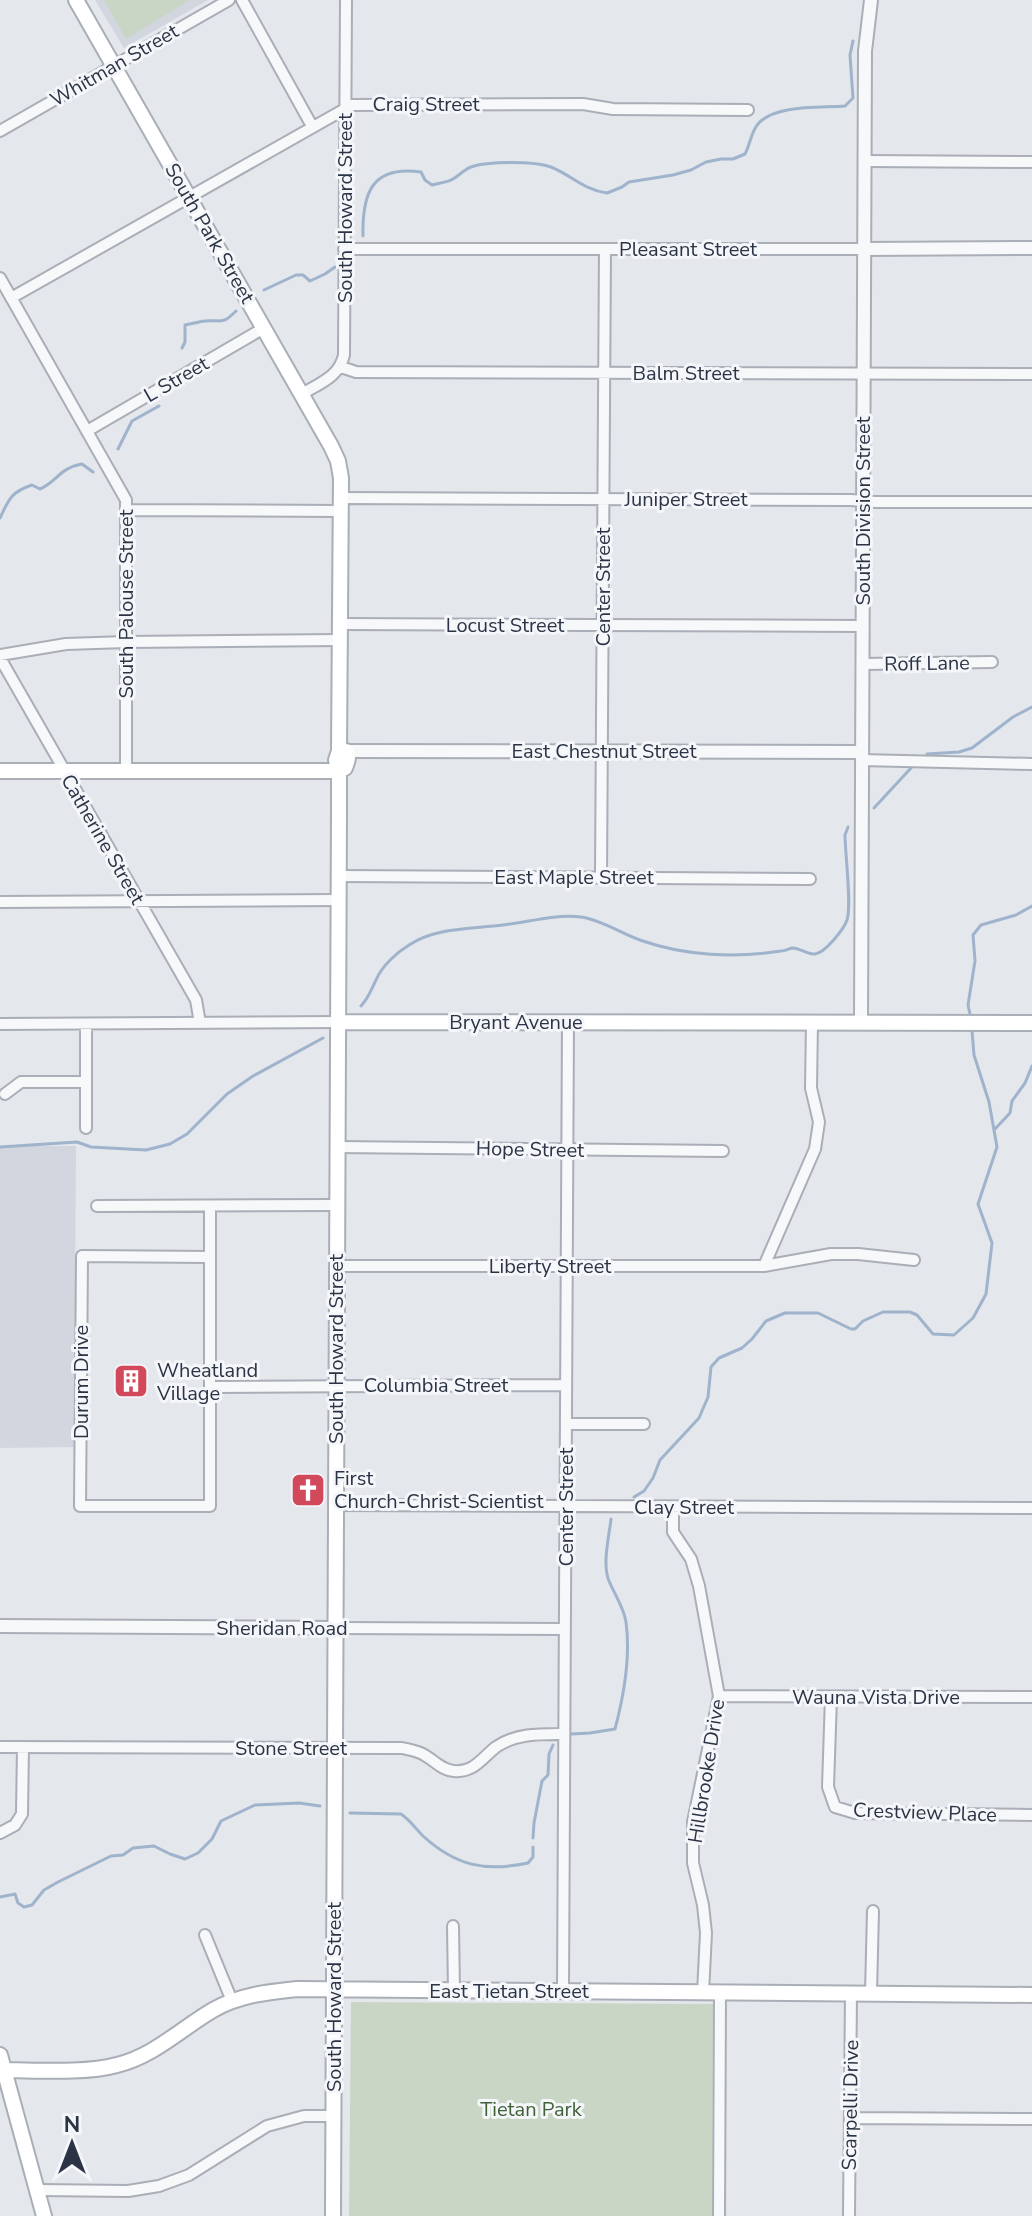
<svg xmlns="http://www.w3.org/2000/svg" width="1032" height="2216" viewBox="0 0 1032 2216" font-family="'Nunito Sans',sans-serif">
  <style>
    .built { fill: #d2d6de }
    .green { fill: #c9d6c5 }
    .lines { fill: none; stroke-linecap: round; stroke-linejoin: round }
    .stream { stroke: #9fb4cc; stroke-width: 3 }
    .minor-casing { stroke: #a9aeb7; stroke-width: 14 }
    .tertiary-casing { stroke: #a9aeb7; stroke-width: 16 }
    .secondary-casing { stroke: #a9aeb7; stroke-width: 18 }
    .minor { stroke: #f7f8fa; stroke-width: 10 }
    .tertiary { stroke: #f7f8fa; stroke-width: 12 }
    .secondary { stroke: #fff; stroke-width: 14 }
    .labels { text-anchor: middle; stroke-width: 6; stroke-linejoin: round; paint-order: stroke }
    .street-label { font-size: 20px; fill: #2b3445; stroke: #f4f6f9 }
    .poi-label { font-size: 20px; fill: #2b3445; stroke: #f4f6f9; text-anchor: start }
    .park-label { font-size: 20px; fill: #3f6138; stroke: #f4f6f9 }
  </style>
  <rect width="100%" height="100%" fill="#e4e7ec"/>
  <!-- built -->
  <path class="built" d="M95 0H208L124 48Z
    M0 1146H76L74 1447 0 1448Z"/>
  <!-- green -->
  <path class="green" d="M104 0H190L126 39Z
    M351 2002 713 2004 712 2216H349Z"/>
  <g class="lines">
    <!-- stream -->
    <path class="stream" d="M363 236C362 193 372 165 421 172L425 180 432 185C438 183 445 183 451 180 458 177 463 170 471 167 488 161 534 161 551 167 571 175 584 190 607 193L622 187 629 182 673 175 691 170 706 162 721 159H733L745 154C750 145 751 132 758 124 775 104 821 108 845 106L853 98 850 55 853 41
      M264 290 296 275H303L310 281 325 274 335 267
      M182 348 185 342V325C191 324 198 322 205 321 223 319 221 326 236 311
      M118 449 132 421 159 406
      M0 518C9 499 11 492 32 485L40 489C57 482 59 468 82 464L93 472
      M927 754 959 752 972 748 1013 717 1032 707
      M874 808 911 768
      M361 1006C369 997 371 990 376 980 382 966 396 953 409 945 436 927 472 929 503 925 529 922 554 914 581 917 602 920 622 934 643 941 685 956 736 958 781 951 785 951 788 949 792 948 801 948 807 955 815 954 825 953 844 929 847 920 852 905 845 854 845 835L848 827
      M970 1014 968 1005 975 961 973 935 981 925 1016 915 1032 906
      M994 1130 1010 1113 1012 1101 1025 1083 1032 1066
      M0 1147 77 1142 91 1147 146 1150 170 1144 187 1134 227 1094 253 1076 323 1038
      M634 1497 644 1491 653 1478 660 1460 699 1418 708 1397 711 1367 719 1358 742 1348 752 1339 766 1321 785 1313H818L851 1329H855L863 1321 883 1312H910L917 1315 933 1334 954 1335 973 1318 986 1294 992 1243 978 1204 997 1147 989 1102 974 1055 972 1031
      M571 1734 590 1733 615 1729C624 1695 631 1658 626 1622 624 1608 615 1595 609 1581 602 1564 609 1537 611 1519
      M350 1813 401 1814C410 1820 416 1829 423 1836 456 1866 485 1872 528 1863L533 1857V1847
      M533 1838 534 1823 542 1781 548 1775 549 1754 553 1745
      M0 1897 15 1894 18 1903 24 1907 32 1905 44 1890 58 1882 111 1856 123 1855 133 1848 154 1846 170 1854 185 1859 198 1853 212 1839 221 1821 255 1805 299 1803 320 1806"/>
    <!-- minor casing -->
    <g class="minor-casing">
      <path id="minor" d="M242 0 312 126
        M0 131 229 0
        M865 161 1032 162
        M344 249H864
        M0 278 126 500V771
        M11 298 352 105 583 104 613 109 748 110
        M341 367 356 372 1032 374
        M302 394C320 383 339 377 344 355L346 0
        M87 431 264 328
        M341 498 851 500 875 502H1032
        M127 510 341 511
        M340 624 862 626
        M0 655 66 644 126 642 340 640
        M0 658 196 1000 200 1023
        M863 664 992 662
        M861 760 1032 764
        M339 876 810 879
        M601 877 605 249
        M0 902 339 900
        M0 1024 338 1022
        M86 1024V1128
        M5 1094 21 1082H86
        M337 1147 723 1151
        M97 1206 337 1205
        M210 1206V1506H80L82 1256 210 1257
        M337 1266H764L831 1254H858L914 1260
        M764 1266 815 1149 819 1122 811 1088 812 1023
        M210 1387 566 1385
        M566 1424H644
        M336 1505 1032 1508
        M673 1507V1532L691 1559 699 1586 719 1696 693 1822V1863L703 1905 706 1933 703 1993
        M335 1628 565 1629
        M719 1696 1032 1697
        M831 1697 828 1787 835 1807 855 1813 1032 1815
        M0 1747 402 1748C410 1750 419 1751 426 1756 436 1762 442 1770 454 1771 474 1773 483 1757 496 1747 516 1733 542 1734 564 1734
        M0 1833 15 1825 22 1814 23 1747
        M453 1926 454 1991
        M205 1935 232 2001
        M563 1991 568 1022
        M871 1993 873 1911
        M850 2118 1032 2119
        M37 2190 128 2191 159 2186 189 2175 267 2126 304 2116H333
        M719 2216 720 1993
        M849 2216 851 1993"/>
    </g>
    <!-- tertiary casing -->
    <g class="tertiary-casing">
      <path id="tertiary" d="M864 249 1032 248
        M346 751 861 752
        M861 1023 865 51 871 0
        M0 1626 335 1628"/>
    </g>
    <!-- secondary casing -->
    <g class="secondary-casing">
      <path id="secondary" d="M76 0 331 446 338 461 341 478 339 751
        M0 771H339
        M338 1022 1032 1023
        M0 2055 44 2216
        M0 2070C35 2070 84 2074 117 2065 154 2056 182 2028 213 2010 239 1995 268 1992 297 1989L1032 1995
        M333 2216 339 813V771L336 760 339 751H346C350 757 347 762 345 768L339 771"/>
    </g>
    <!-- minor -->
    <use href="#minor" class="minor"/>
    <!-- tertiary -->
    <use href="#tertiary" class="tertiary"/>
    <!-- secondary -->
    <use href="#secondary" class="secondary"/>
  </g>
  <!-- icons -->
  <defs>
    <g id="building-square" transform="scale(1.8)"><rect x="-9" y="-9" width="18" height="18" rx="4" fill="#d1495b" stroke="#f4f6f9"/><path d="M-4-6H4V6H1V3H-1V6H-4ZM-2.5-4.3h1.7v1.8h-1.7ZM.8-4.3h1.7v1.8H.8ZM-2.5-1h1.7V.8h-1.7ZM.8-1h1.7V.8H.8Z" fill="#fff"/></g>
    <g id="church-square" transform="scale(1.8)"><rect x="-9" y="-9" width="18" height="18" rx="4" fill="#d1495b" stroke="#f4f6f9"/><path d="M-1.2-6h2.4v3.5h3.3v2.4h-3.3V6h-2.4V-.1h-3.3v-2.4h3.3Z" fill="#fff"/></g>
  </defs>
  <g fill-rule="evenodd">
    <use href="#building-square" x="131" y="1381"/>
    <use href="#church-square" x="308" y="1490"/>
  </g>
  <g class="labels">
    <!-- street labels -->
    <g class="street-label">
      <text transform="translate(114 65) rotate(-30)" y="7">Whitman Street</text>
      <text x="426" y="111">Craig Street</text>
      <text transform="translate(345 208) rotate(-90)" y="7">South Howard Street</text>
      <text transform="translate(210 233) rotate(60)" y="7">South Park Street</text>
      <text x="688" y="256">Pleasant Street</text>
      <text x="686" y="380">Balm Street</text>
      <text transform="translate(176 379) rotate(-30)" y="7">L Street</text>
      <text x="686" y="506">Juniper Street</text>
      <text transform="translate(863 511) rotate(-90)" y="7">South Division Street</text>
      <text transform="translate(603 587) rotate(-90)" y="7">Center Street</text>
      <text transform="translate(126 604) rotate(-90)" y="7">South Palouse Street</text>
      <text x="505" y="632">Locust Street</text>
      <text transform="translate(927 663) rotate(-1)" y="7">Roff Lane</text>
      <text x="604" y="758">East Chestnut Street</text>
      <text transform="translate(103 839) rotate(60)" y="7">Catherine Street</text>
      <text x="574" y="884">East Maple Street</text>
      <text x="516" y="1029">Bryant Avenue</text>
      <text transform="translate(530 1149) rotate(1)" y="7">Hope Street</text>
      <text x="550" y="1273">Liberty Street</text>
      <text transform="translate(336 1349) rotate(-90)" y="7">South Howard Street</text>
      <text transform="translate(81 1382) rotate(-90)" y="7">Durum Drive</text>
      <text x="436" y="1392">Columbia Street</text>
      <text transform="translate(566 1507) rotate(-90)" y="7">Center Street</text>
      <text x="684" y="1514">Clay Street</text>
      <text x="282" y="1635">Sheridan Road</text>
      <text x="876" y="1704">Wauna Vista Drive</text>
      <text x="291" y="1755">Stone Street</text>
      <text transform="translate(706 1771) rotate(-81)" y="7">Hillbrooke Drive</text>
      <text transform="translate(925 1812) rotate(2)" y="7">Crestview Place</text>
      <text x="509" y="1998">East Tietan Street</text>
      <text transform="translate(334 1997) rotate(-90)" y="7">South Howard Street</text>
      <text transform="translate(850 2105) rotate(-89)" y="7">Scarpelli Drive</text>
    </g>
    <!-- poi labels -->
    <g class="poi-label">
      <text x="157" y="1377">Wheatland<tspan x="157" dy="23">Village</tspan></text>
      <text x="334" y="1485">First<tspan x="334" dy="23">Church-Christ-Scientist</tspan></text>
    </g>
    <!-- park labels -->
    <g class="park-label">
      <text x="531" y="2116">Tietan Park</text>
    </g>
  </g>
  <!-- north arrow -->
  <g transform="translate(72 2144)" stroke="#f4f6f9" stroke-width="6" paint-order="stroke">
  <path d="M0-6L14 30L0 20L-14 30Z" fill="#2b3445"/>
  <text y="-12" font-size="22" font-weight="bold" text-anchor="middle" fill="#2b3445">N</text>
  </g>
</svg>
